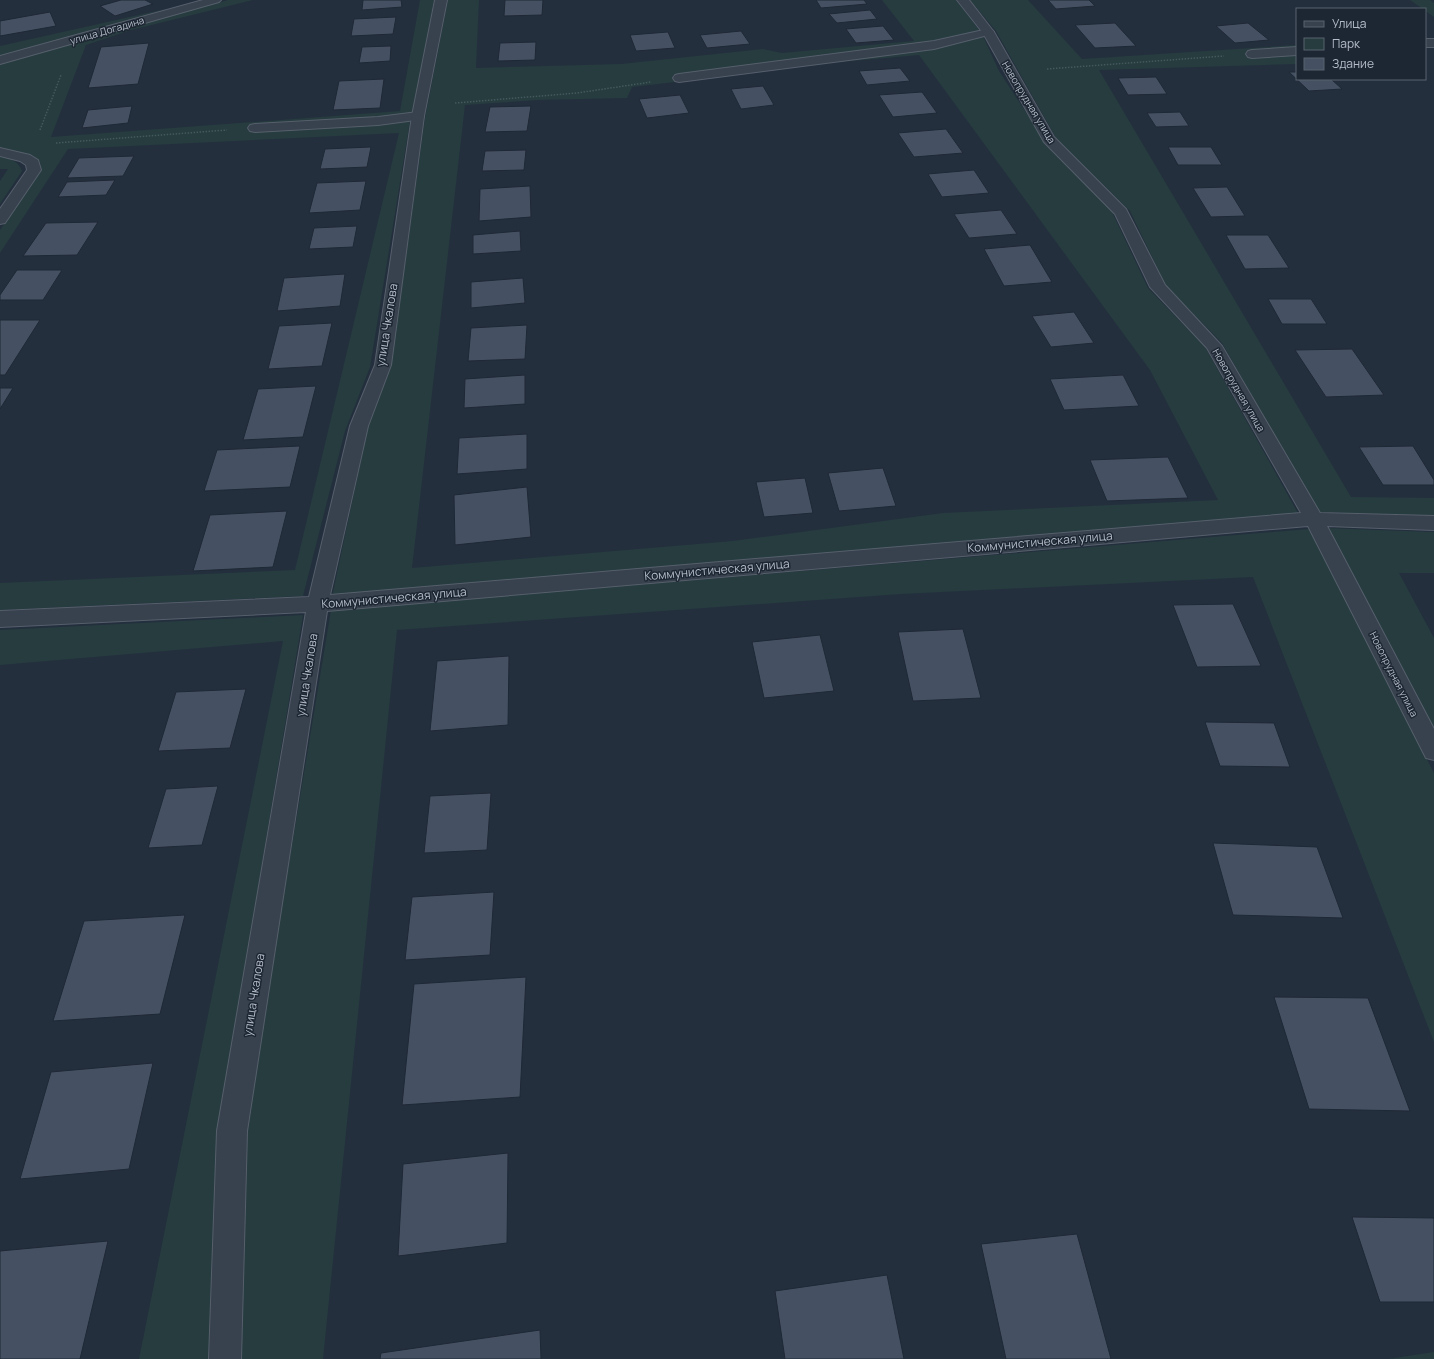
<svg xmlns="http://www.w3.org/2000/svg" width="1434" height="1359" viewBox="0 0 1434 1359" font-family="Manrope,sans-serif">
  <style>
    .green { fill: #263c3f }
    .building { fill: #455162; stroke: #1f2835 }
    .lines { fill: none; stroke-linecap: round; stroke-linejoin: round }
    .lane-casing { stroke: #565f6c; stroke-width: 2 }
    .street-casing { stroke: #565f6c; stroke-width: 2 }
    .path { stroke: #44595c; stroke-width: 1.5; stroke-dasharray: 1.5 1.5; stroke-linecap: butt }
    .lane { fill: #38414e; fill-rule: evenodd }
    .street { fill: #38414e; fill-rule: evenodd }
    .labels { text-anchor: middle; stroke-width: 3; stroke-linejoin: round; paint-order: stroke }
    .far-street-label { font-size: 10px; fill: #b4bcc9; stroke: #1d2633 }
    .street-label { font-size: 12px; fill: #b4bcc9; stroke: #1d2633 }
  </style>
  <rect width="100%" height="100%" fill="#242f3e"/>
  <!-- green -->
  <path class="green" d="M228 0H253L131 30 86 45 51 137 400 111 420 0H434L412 115 377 119 255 126 252 131 379 125 410 121 370 367 345 431 303 596 0 610V583L295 570 399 133 68 149 0 253V230L41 169 40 162 33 156 0 147V63Z
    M448 0H479L476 68 621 64 763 49 782 53 914 41 882 0H956L980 31 930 44 673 75 675 82 632 87 627 98 538 100 465 105 412 568 733 541 943 513 1218 500 1150 370 919 55 806 65 983 36 999 71 1044 140 1112 212 1148 288 1205 347 1298 513 332 597 368 427 391 365 425 118Z
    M970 0H1028L1082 59 1297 45V64L1099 70 1351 497 1434 498V516L1318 512 1222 343 1166 286 1130 211 1056 138 996 31Z
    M1410 0H1430L1434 3V17Z
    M170 8 0 56V46Z
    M0 156C10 159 18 160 22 171L0 204V181L8 169H0Z
    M1326 528 1434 532V573H1399L1434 638V733Z
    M1309 529 1434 773V1042L1253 577 901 594 397 630 323 1359H241L245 1129 331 610Z
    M303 615 218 1131 211 1359H139L283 641 0 665V630Z
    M1434 1352V1359H1388Z"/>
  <!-- building -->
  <path class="building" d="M121 0H145L153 4 115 16 100 6Z
    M363 0H401L402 7 362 10Z
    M505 0H543L542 15 504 16Z
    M816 0H864L867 4 821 8Z
    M1048 0H1089L1095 6 1056 9Z
    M870 10 877 19 837 23 829 14Z
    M50 12 56 26 0 36V21Z
    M396 17 393 34 351 36 354 19Z
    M1115 23 1136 46 1095 48 1075 25Z
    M1248 23 1269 40 1235 43 1216 26Z
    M883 26 894 40 856 43 846 29Z
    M741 31 750 44 707 48 700 35Z
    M668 32 675 48 636 51 630 35Z
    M536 42 535 60 498 61 500 43Z
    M149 43 138 84 88 88 101 47Z
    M391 46 390 61 359 63 362 47Z
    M900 68 910 81 867 85 859 71Z
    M1289 72H1297V79H1331L1342 89 1309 91Z
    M1156 77 1167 94 1128 95 1118 78Z
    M384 79 380 108 333 110 339 81Z
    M763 86 774 105 741 109 731 89Z
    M922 92 937 113 893 117 879 95Z
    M680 95 689 113 647 118 639 99Z
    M132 106 128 123 82 128 88 110Z
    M531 106 527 131 485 132 490 107Z
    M1180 112 1189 126 1156 127 1147 113Z
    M946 129 963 153 914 157 898 133Z
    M371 147 367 167 320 169 325 149Z
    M1168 147H1211L1222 165H1178Z
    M526 150 524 170 482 171 485 151Z
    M134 156 123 176 67 178 79 158Z
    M974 170 989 193 942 197 928 174Z
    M115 180 106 195 58 197 67 182Z
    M366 181 360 210 309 213 317 183Z
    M530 186 531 217 479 221 480 189Z
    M1227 187 1245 216 1211 217 1193 188Z
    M1001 210 1017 234 969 238 954 214Z
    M98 222 77 255 23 256 46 223Z
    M357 226 353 247 309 249 314 228Z
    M520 231 521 251 473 254V235Z
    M1226 235H1268L1289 268 1245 269Z
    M1030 245 1052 282 1004 286 984 249Z
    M17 270H62L43 300H0V295Z
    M345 274 340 306 277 311 284 278Z
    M523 278 525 303 471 308V282Z
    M1268 299H1311L1327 324H1282Z
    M1074 312 1094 343 1051 347 1032 316Z
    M0 320H40L5 375H0Z
    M332 323 322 366 268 369 279 326Z
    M527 325 525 359 468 361 471 328Z
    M1352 349 1384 395 1326 397 1295 350Z
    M525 375V404L464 408 465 379Z
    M1123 375 1139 406 1064 410 1050 379Z
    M316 386 303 437 243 440 258 389Z
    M0 388H13L0 409Z
    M527 434V469L457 474 459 438Z
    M300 446 290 487 204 491 217 450Z
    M1413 446 1434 480V485H1383L1359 447Z
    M1168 457 1188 498 1107 501 1090 460Z
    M883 468 896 506 839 511 828 473Z
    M805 478 813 513 764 517 756 482Z
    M527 487 531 537 455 545 454 495Z
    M287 511 273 567 193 571 210 515Z
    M1233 604 1261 666 1197 667 1173 605Z
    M963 629 981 698 913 701 898 632Z
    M820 635 834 691 764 698 752 642Z
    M509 656 508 725 430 731 437 661Z
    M246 689 230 748 158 751 176 692Z
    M1205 722 1274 723 1290 767 1220 766Z
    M218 786 202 845 148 848 166 789Z
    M491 793 487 850 424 853 430 796Z
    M1213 843 1317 847 1343 918 1233 915Z
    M494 892 490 955 405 960 412 897Z
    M185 915 160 1014 53 1021 84 921Z
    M526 977 520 1097 402 1105 414 984Z
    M1274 997 1368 998 1410 1111 1309 1109Z
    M153 1063 129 1169 20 1179 51 1072Z
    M508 1153 507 1243 398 1256 403 1164Z
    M1352 1217 1434 1218V1302H1380Z
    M1077 1234 1111 1359H1006L981 1244Z
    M108 1241 80 1359H0V1251Z
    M887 1275 904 1359H785L775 1291Z
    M540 1330 541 1359H380L381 1353Z"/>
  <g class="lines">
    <!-- lane casing -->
    <g class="lane-casing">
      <path id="lane" d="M988 29 992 30 994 32 992 34 934 49 679 82 675 81 673 78 675 75 679 74 934 41Z
        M1425 39H1434V47H1425Z
        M1297 47V55L1252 58 1248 57 1246 54 1248 51 1252 50Z
        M418 112 423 113 424 116 423 119 378 125 255 132 250 131 248 128 250 125 255 124 378 117Z"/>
    </g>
    <!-- street casing -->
    <g class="street-casing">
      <path id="street" d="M203 0H221L219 2 0 64V56Z
        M435 0H447L424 116 391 365 368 426 330 595 1301 513 1207 348 1150 287 1115 214 1044 142 983 33 957 0H969L994 32 1054 137 1126 209 1165 285 1222 346 1320 513 1434 516V530L1327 526 1434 729V760L1426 758 1308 526 327 611 247 1131 241 1359H209L217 1131 306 612 0 627V611L309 597 350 426 375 365 412 116Z
        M0 148 30 155 38 160 41 170 5 223 0 224V209L27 170 26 165 20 161 0 156Z"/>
    </g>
    <!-- path -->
    <path class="path" d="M1047 69 1224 56
      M455 103 577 93 651 82
      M40 130 61 75
      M56 143 227 130"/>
    <!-- lane -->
    <use href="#lane" class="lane"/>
    <!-- street -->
    <use href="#street" class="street"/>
  </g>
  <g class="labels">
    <!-- far-street labels -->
    <g class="far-street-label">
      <text transform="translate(107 30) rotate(-16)" y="4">улица Догадина</text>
      <text transform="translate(1029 102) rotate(59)" y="4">Новопрудная улица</text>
      <text transform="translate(1239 390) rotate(60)" y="4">Новопрудная улица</text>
      <text transform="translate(1394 674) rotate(63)" y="4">Новопрудная улица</text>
    </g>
    <!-- street labels -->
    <g class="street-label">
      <text transform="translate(387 325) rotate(-81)" y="4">улица Чкалова</text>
      <text transform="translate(1040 542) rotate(-5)" y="4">Коммунистическая улица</text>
      <text transform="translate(717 570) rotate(-5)" y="4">Коммунистическая улица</text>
      <text transform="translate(394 598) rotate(-5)" y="4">Коммунистическая улица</text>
      <text transform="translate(307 675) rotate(-81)" y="4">улица Чкалова</text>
      <text transform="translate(254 995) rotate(-81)" y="4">улица Чкалова</text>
    </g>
  </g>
  <!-- legend -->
  <rect x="1296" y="8" width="130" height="72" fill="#1d2633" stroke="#59626f"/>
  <rect x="1304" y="21" width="20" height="6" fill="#38414e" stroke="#59626f"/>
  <text x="1332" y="28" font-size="12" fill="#b4bcc9">Улица</text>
  <rect x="1304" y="38" width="20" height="12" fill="#263c3f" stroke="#59626f"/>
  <text x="1332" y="48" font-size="12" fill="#b4bcc9">Парк</text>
  <rect x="1304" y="58" width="20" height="12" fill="#455162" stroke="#59626f"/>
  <text x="1332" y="68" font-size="12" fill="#b4bcc9">Здание</text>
</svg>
